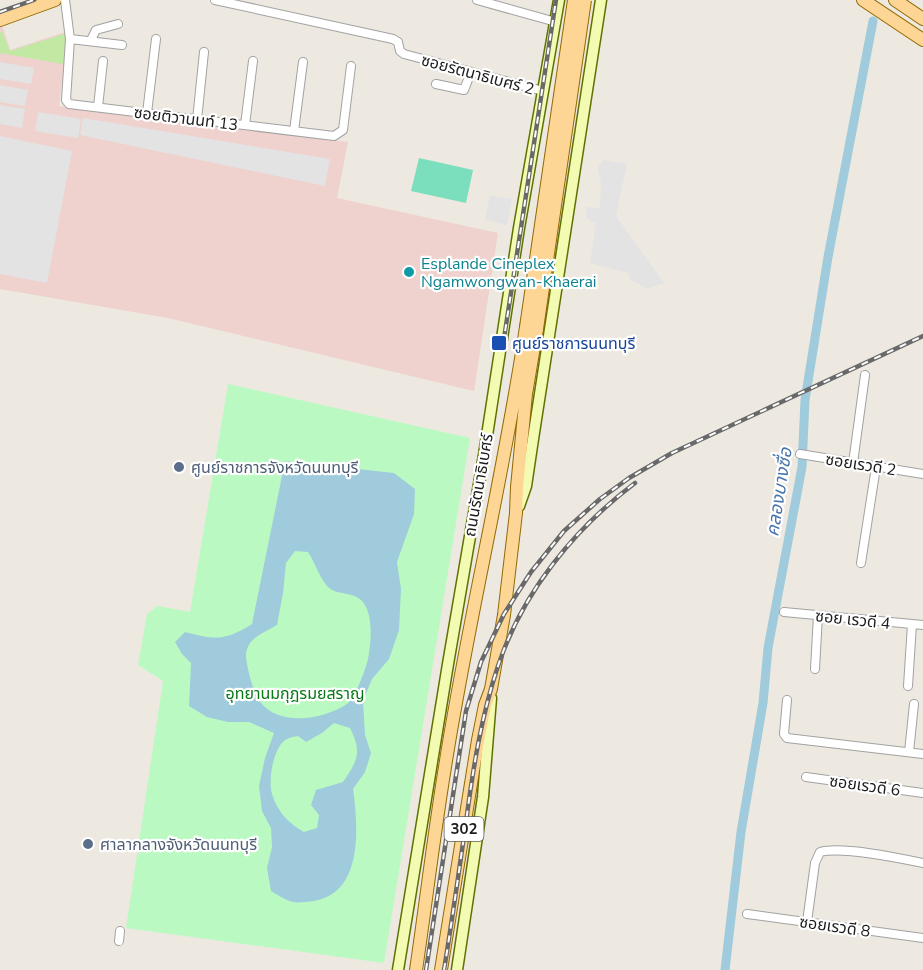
<svg xmlns="http://www.w3.org/2000/svg" width="923" height="970" viewBox="0 0 923 970" font-family="'Nunito Sans','Noto Sans Thai',sans-serif">
  <style>
    .commercial { fill: #efd1ce }
    .grass { fill: #c2e9a4 }
    .park { fill: #bafac2 }
    .pitch { fill: #7bdebd }
    .parking { fill: #e3e3e3 }
    .water { fill: #9fcbdc; fill-rule: evenodd }
    .lines { fill: none; stroke-linecap: round; stroke-linejoin: round }
    .canal { stroke: #9fcbdc; stroke-width: 9 }
    .minor-casing { stroke: #a2a2a2; stroke-width: 10 }
    .secondary-casing { stroke: #607103; stroke-width: 13 }
    .primary-casing { stroke: #926900; stroke-width: 14 }
    .minor { stroke: #fff; stroke-width: 8 }
    .secondary { stroke: #f3fab1; stroke-width: 10 }
    .primary { stroke: #fdd595; stroke-width: 12 }
    .rail-casing { stroke: #696969; stroke-width: 4.5 }
    .rail { stroke: #fff; stroke-width: 2; stroke-dasharray: 7; stroke-linecap: butt }
    .primary-bridge-casing { stroke: #926900; stroke-width: 14; stroke-linecap: butt }
    .primary-bridge { stroke: #fdd595; stroke-width: 12 }
    .culture-dot { fill: #0f9aa8; stroke: #fff; stroke-width: 2 }
    .transit-dot { fill: #1a4fb4; stroke: #fff; stroke-width: 2 }
    .service-dot { fill: #5c6f8a; stroke: #fff; stroke-width: 2 }
    .labels { text-anchor: middle; stroke-width: 4.5; stroke-linejoin: round; paint-order: stroke }
    .shield { fill: #fff; stroke: #5f5f5f; stroke-width: 1.5 }
    .shield-label { font-size: 15px; font-weight: bold; fill: #1b1b1b }
    .street-label { font-size: 16px; fill: #1b1b1b; stroke: #fff }
    .culture-label { font-size: 16px; fill: #0d838f; stroke: #fff; text-anchor: start }
    .transit-label { font-size: 16px; fill: #164399; stroke: #fff; text-anchor: start }
    .service-label { font-size: 16px; fill: #4e5e75; stroke: #fff; text-anchor: start }
    .park-label { font-size: 16px; fill: #097918; stroke: #fff }
    .water-label { font-size: 18px; font-style: italic; fill: #4774ab; stroke: #fff }
  </style>
  <rect width="100%" height="100%" fill="#ede9e0"/>
  <!-- commercial -->
  <path class="commercial" d="M2 24 10 50 68 31 59 106 348 142 337 198 498 233 474 391 168 318 0 289V25Z"/>
  <!-- grass -->
  <path class="grass" d="M2 31 10 51 67 33 63 64 0 53V32Z"/>
  <!-- park -->
  <path class="park" d="M228 384 470 438 384 963 126 928 163 681 138 665 147 614 158 606 190 612Z"/>
  <!-- pitch -->
  <path class="pitch" d="M419 158 473 170 466 203 411 191Z"/>
  <!-- parking -->
  <path class="parking" d="M0 62 34 68 31 84 0 79Z
    M0 85 28 90 25 106 0 102Z
    M0 105 25 109 22 128 0 124Z
    M38 112 81 119 78 138 35 131Z
    M83 118 330 159 325 186 80 135Z
    M0 136 72 151 47 283 0 274Z
    M604 160 627 164 616 216 664 283 647 289 630 279 628 273 590 263 596 223 586 218 587 207 600 208 601 184 598 167Z
    M490 195 512 199 507 225 485 220Z"/>
  <!-- water -->
  <path class="water" d="M285 461 394 473 415 489 414 514 397 562 401 589 399 630 389 659 372 679 363 701 365 735 371 753 365 772 353 789C358 825 364 893 314 901 291 904 291 903 271 891L267 868 272 847 271 828 262 811 259 786 265 758 274 733 249 722H228L207 717 189 706 191 663 182 654 175 642 185 632C215 640 225 641 252 624ZM295 551 308 552C315 562 322 585 332 590 341 595 354 592 362 601 374 614 371 643 368 659 365 670 356 697 347 704 324 719 281 727 261 703 255 695 250 679 248 669 246 659 244 652 250 643 256 635 269 630 277 625L283 593 286 563ZM334 723 350 728C362 752 358 760 343 782L316 790 311 805 319 815 317 828 304 832C289 824 277 811 272 794 268 780 273 755 281 744 286 738 291 737 298 736L306 742 322 733Z"/>
  <g class="lines">
    <!-- canal -->
    <path class="canal" d="M725 970 741 832 763 703 768 648 802 467 805 400 828 257 873 21"/>
    <!-- minor casing -->
    <g class="minor-casing">
      <path id="minor" d="M65 0 70 39 66 100 69 104 334 136 343 130 351 66
        M215 0 393 39 398 42 400 51 404 54 543 91
        M477 0 556 22
        M70 39 122 45
        M91 40 96 30 118 24
        M436 84 464 90 471 72
        M98 107 103 61
        M147 113 156 39
        M197 120 204 52
        M245 125 253 61
        M294 131 303 62
        M800 454 923 474
        M853 463 865 375
        M861 563 876 467
        M784 612 923 625
        M815 669 818 615
        M908 686 912 624
        M787 700 784 734 787 738 923 754
        M909 752 914 704
        M806 777 923 793
        M747 914 923 938
        M807 922 815 863 820 852C843 846 899 858 923 863
        M119 941 120 931"/>
    </g>
    <!-- secondary casing -->
    <g class="secondary-casing">
      <path id="secondary" d="M519 506 526 486 533 439 601 0
        M398 970 448 664 484 455 519 228 559 0
        M457 970 483 797 491 698"/>
    </g>
    <!-- primary casing -->
    <g class="primary-casing">
      <path id="primary" d="M863 0 923 40
        M895 0 923 19
        M0 20 55 0
        M416 970C426 902 434 834 445 767 468 620 504 475 526 327
        M441 970 478 740 485 705 491 689 504 615 516 513 517 487 526 394 537 329"/>
    </g>
    <!-- minor -->
    <use href="#minor" class="minor"/>
    <!-- secondary -->
    <use href="#secondary" class="secondary"/>
    <!-- primary -->
    <use href="#primary" class="primary"/>
    <!-- rail casing -->
    <g class="rail-casing">
      <path id="rail" d="M0 12 34 0
        M503 345 556 0
        M426 970 466 711 481 662 504 614 531 572 564 531 600 499 629 478 672 453 923 336
        M444 970C452 921 459 871 466 822 473 769 481 717 498 666 522 593 574 529 635 483"/>
    </g>
    <!-- rail -->
    <use href="#rail" class="rail"/>
    <!-- primary-bridge casing -->
    <g class="primary-bridge-casing">
      <path id="primary-bridge" d="M526 327 574 0
        M537 329 585 0"/>
    </g>
    <!-- primary-bridge -->
    <use href="#primary-bridge" class="primary-bridge"/>
  </g>
  <!-- markers -->
  <circle class="culture-dot" cx="409" cy="272" r="6"/>
  <rect class="transit-dot" x="491" y="335" width="16" height="16" rx="3"/>
  <g class="service-dot">
    <circle cx="179" cy="467" r="6"/>
    <circle cx="88" cy="844" r="6"/>
  </g>
  <g class="labels">
    <!-- shield labels -->
    <rect class="shield" x="444.5" y="817" width="39" height="24" rx="4.5"/>
    <g class="shield-label">
      <text x="464" y="834">302</text>
    </g>
    <!-- street labels -->
    <g class="street-label">
      <text transform="translate(478 74) rotate(15)" y="6">ซอยรัตนาธิเบศร์ 2</text>
      <text transform="translate(186 118) rotate(7)" y="6">ซอยติวานนท์ 13</text>
      <text transform="translate(861 464) rotate(9)" y="6">ซอยเรวดี 2</text>
      <text transform="translate(478 485) rotate(-80)" y="6">ถนนรัตนาธิเบศร์</text>
      <text transform="translate(853 619) rotate(6)" y="6">ซอย เรวดี 4</text>
      <text transform="translate(865 785) rotate(8)" y="6">ซอยเรวดี 6</text>
      <text transform="translate(835 926) rotate(8)" y="6">ซอยเรวดี 8</text>
    </g>
    <!-- culture labels -->
    <g class="culture-label">
      <text x="421" y="269">Esplande Cineplex<tspan x="421" dy="18">Ngamwongwan-Khaerai</tspan></text>
    </g>
    <!-- transit labels -->
    <g class="transit-label">
      <text x="512" y="349">ศูนย์ราชการนนทบุรี</text>
    </g>
    <!-- service labels -->
    <g class="service-label">
      <text x="191" y="473">ศูนย์ราชการจังหวัดนนทบุรี</text>
      <text x="100" y="850">ศาลากลางจังหวัดนนทบุรี</text>
    </g>
    <!-- park labels -->
    <g class="park-label">
      <text x="295" y="699">อุทยานมกุฎรมยสราญ</text>
    </g>
    <!-- water labels -->
    <g class="water-label">
      <text transform="translate(779 492) rotate(-81)" y="6">คลองบางซื่อ</text>
    </g>
  </g>
</svg>
